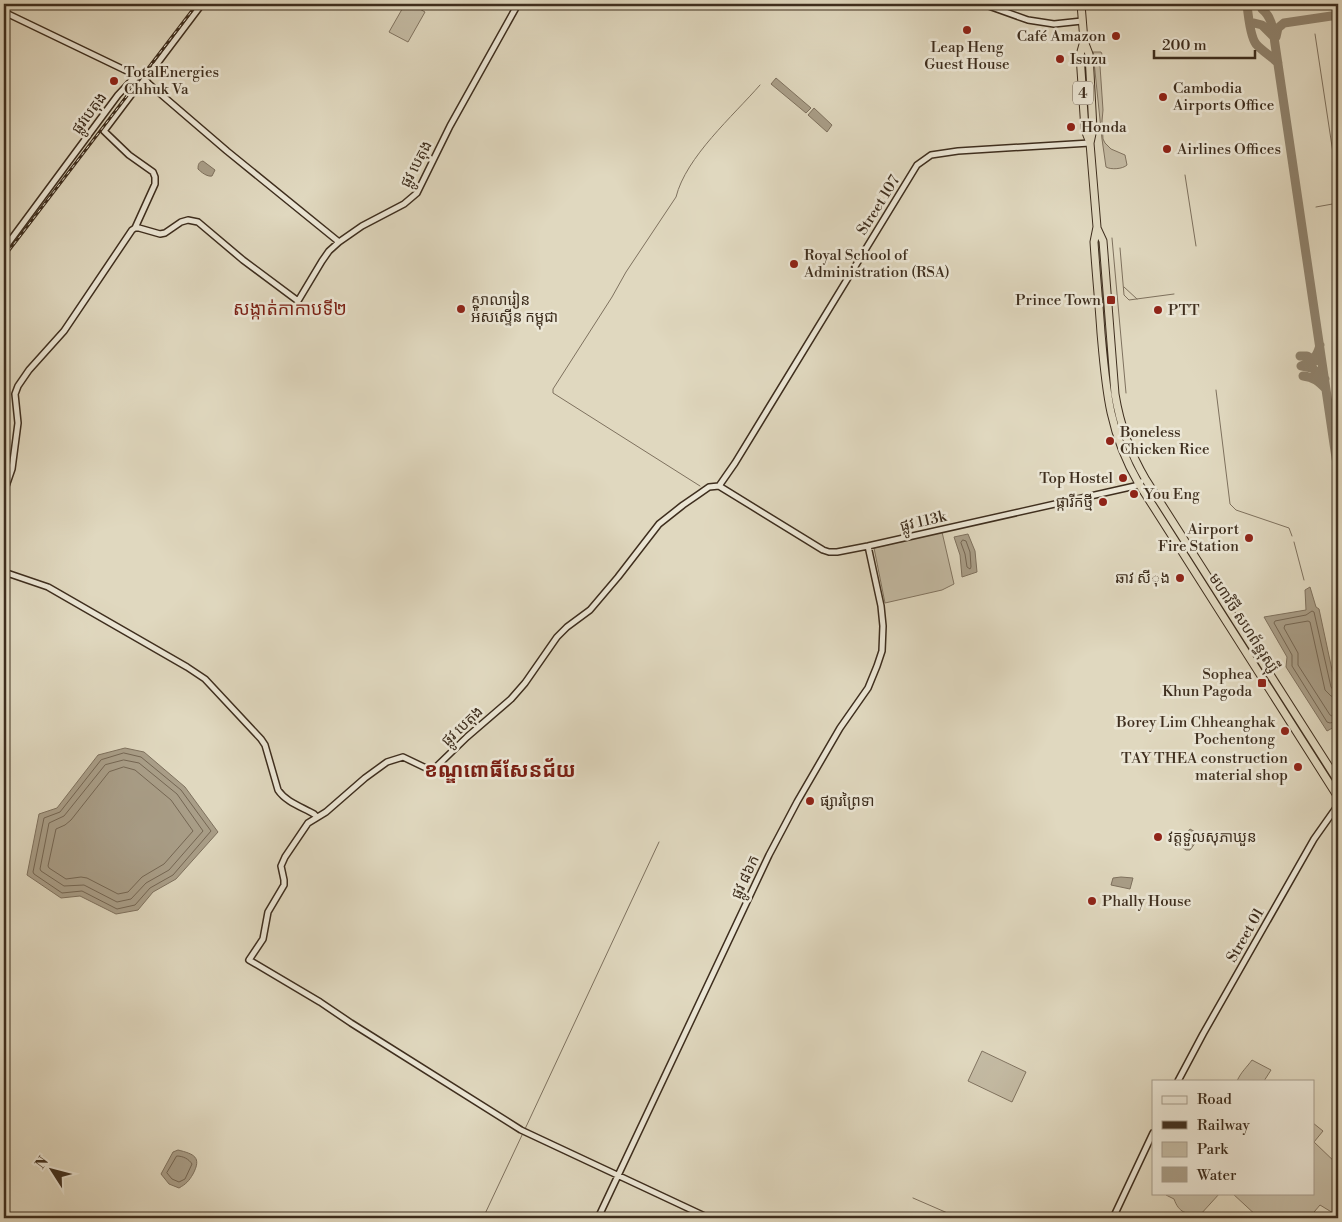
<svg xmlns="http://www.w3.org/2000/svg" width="1342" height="1222" viewBox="0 0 1342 1222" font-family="'Libre Bodoni','Noto Sans Khmer',serif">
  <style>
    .green { fill: #c4bba4; stroke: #817461 }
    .water { fill: #a99e88; stroke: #7e715e }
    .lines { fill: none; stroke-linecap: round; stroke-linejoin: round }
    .shore { stroke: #746653; stroke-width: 1 }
    .stream { stroke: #7e715e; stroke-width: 1 }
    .taxiway { stroke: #8f836e; stroke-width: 9 }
    .secondary-casing { stroke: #3e2e1e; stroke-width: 8 }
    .highway-casing { stroke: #3e2e1e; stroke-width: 9 }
    .secondary { stroke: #ebe6d5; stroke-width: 5 }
    .highway { stroke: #e0d8bf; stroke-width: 7 }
    .rail-casing { stroke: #3e2e1e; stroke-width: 3 }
    .rail { stroke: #ebe6d5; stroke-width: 1; stroke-dasharray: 4; stroke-linecap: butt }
    .poi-dot { fill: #8f2418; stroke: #ebe6d5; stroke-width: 2 }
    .labels { text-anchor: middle; stroke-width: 5; stroke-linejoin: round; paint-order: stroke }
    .shield { fill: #ebe6d5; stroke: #726555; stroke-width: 1 }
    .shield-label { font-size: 14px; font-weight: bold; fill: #3e2e1e }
    .poi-label { font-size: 15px; fill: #3e2e1e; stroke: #ebe6d5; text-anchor: start }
    .street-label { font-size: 15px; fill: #3e2e1e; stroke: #ebe6d5 }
    .quarter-label { font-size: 18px; fill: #7a1f14; stroke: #ebe6d5 }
    .district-label { font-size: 20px; font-weight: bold; fill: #7a1f14; stroke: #ebe6d5 }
  </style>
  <rect width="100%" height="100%" fill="#e0d8bf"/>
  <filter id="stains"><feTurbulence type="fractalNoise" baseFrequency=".004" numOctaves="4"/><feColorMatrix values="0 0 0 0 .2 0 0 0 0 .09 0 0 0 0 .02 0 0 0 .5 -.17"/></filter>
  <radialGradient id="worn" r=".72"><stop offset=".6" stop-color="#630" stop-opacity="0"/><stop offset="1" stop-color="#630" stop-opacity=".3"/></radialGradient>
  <!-- green -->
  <path class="green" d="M405 4H411L425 12 408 42 389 32Z
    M1093 52H1101L1102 54 1100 66 1103 110 1102 121 1103 139 1105 143 1111 149 1125 155 1127 165C1123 169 1111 170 1106 167L1102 139Z
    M942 532 954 584 942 590 885 603 874 548Z
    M982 1051 1026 1072 1012 1102 968 1081Z
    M1252 1060 1271 1070 1264 1081H1237C1241 1072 1247 1067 1252 1060Z
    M1313 1123 1323 1131 1314 1142 1338 1165V1216L1320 1205 1309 1218H1259L1232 1193H1313Z
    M1167 1193H1220L1200 1215C1186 1214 1179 1213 1174 1199L1166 1195Z"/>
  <!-- water -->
  <path class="water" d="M776 78 811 108 806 113 771 84Z
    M814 108 832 125 827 132 808 115Z
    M203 161 215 170 212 176C207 177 201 172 198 169 198 164 199 162 203 161Z
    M968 534 975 551 977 572 962 577 960 555 954 537Z
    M1310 587 1316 607 1319 609 1338 698V725L1327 731 1286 667 1287 657 1264 617 1306 610 1305 590Z
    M125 748 144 752 185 787 218 832 176 879 153 892 138 910 116 914 80 896 61 898 27 875 39 814 57 808 98 755Z
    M1190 829 1199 834V838L1190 850H1186L1179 845V842Z
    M1121 877 1133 878 1130 889 1111 885 1113 878Z
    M178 1150C194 1154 202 1157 193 1174 189 1181 186 1184 179 1188L169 1184 161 1174 173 1152Z"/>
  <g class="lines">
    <!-- shore -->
    <path class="shore" d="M963 540 966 541 970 552 971 567 970 569 967 567 965 554 961 543Z
      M1338 691H1334L1331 687 1314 612 1312 611 1306 615 1275 621 1274 623 1292 655V666L1327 722 1330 723 1338 721
      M1338 698 1331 696 1325 690 1310 622 1308 621 1285 625 1284 628 1298 653V665L1330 715 1332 716 1338 715
      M124 753 141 757 181 790 211 831 173 875 150 888 135 905 117 909 82 891 62 893 34 874 33 872 44 818 60 812 101 760Z
      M124 760 139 763 177 794 203 831 169 870 146 883 131 899 117 902 84 885 64 886 41 871 40 869 49 823 64 816 105 765Z
      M124 767 135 770 171 800 193 831 164 864 142 877 128 892 118 894 87 878 81 877 66 879 49 868 48 866 56 829 65 825 71 820 109 772Z
      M177 1156C183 1156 189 1159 192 1164L185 1179 179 1182 172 1179 167 1173Z"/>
    <!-- stream -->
    <path class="stream" d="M1315 34 1338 186
      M1185 175 1196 246
      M1316 207 1338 203
      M1112 238 1126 393
      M1120 248 1124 295 1129 300 1174 294
      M1124 287 1137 299
      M1216 390 1230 504 1236 510 1289 528 1292 536
      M700 486 553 393V389L612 297 626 272 676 197C686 157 733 116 760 85
      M1294 542 1304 580
      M525 1129 659 842
      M913 1198 959 1218
      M483 1218 523 1133"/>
    <!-- taxiway -->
    <path class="taxiway" d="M1247 4C1248 14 1250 36 1256 44 1262 51 1271 56 1278 63
      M1262 9C1273 18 1273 31 1275 44L1338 471
      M1250 22 1262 25 1273 36
      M1276 37 1278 28 1284 23 1338 15
      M1300 356H1307L1316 361
      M1301 366C1312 362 1317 357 1320 345
      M1302 366 1312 368 1325 379
      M1303 376C1314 377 1319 382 1326 389"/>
    <!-- secondary casing -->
    <g class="secondary-casing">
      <path id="secondary" d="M983 4 1028 20 1054 24 1082 21
        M4 12 131 73 136 78
        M135 228H139L160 234 165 233 181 222 188 220 198 222 243 260 298 301 322 261 329 251 339 242 362 226 404 204 417 193 450 126 518 4
        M4 249 118 95 133 79 147 77 202 4
        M719 486 735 463 917 165 931 155 958 151 1090 143
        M719 486 823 550 829 552H837L868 546 1135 486 1141 482
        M4 492 12 469 18 423 15 394 18 386 29 370 64 331 132 230 135 228 155 184V177L153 172 129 155 104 131 144 78 149 84 227 151 339 242
        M4 572 48 587 187 667 205 679 261 739 265 745 278 790C286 802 302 807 314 814L317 817
        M1178 1081 1203 1034 1314 839 1338 805
        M598 1218 769 855 797 802 840 728 868 688 877 666 882 651 883 626 881 606 868 546
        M709 1218 521 1130 351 1023 320 1002 249 960 263 939 268 912 284 885V880L281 866 285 857 308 823 326 812 365 778 387 762 403 757 430 770 436 767 467 737 511 699 525 683 557 637 567 627 590 610 618 577 659 524 683 505 699 494 709 487 719 486
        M1113 1218 1153 1133"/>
    </g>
    <!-- highway casing -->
    <g class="highway-casing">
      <path id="highway" d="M1081 4 1084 41 1080 55 1085 130 1090 143
        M1084 41 1089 54 1093 129 1090 143 1097 227 1094 242C1096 272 1099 303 1101 333 1106 390 1109 433 1139 484L1338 797
        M1097 228 1103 241 1115 394C1120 425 1130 453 1146 480L1338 781"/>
    </g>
    <!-- secondary -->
    <use href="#secondary" class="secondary"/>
    <!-- highway -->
    <use href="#highway" class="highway"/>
    <!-- rail casing -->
    <g class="rail-casing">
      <path id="rail" d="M4 257 197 4"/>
    </g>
    <!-- rail -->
    <use href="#rail" class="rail"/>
  </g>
  <!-- markers -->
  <g class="poi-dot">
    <circle cx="967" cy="30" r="5"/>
    <circle cx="1116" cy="36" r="5"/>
    <circle cx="1060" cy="59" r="5"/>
    <circle cx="114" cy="81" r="5"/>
    <circle cx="1163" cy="97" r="5"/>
    <circle cx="1071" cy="127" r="5"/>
    <circle cx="1167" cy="149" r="5"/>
    <circle cx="794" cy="264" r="5"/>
    <rect x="1106" y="295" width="10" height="10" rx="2.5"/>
    <circle cx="461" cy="309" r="5"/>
    <circle cx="1158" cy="310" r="5"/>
    <circle cx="1110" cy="441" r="5"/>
    <circle cx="1123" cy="478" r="5"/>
    <circle cx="1134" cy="494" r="5"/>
    <circle cx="1103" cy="502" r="5"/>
    <circle cx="1249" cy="538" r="5"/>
    <circle cx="1180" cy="578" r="5"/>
    <rect x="1257" y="678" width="10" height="10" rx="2.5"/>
    <circle cx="1285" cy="731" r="5"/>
    <circle cx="1298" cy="767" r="5"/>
    <circle cx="810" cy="801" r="5"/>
    <circle cx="1158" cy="837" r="5"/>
    <circle cx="1092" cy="901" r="5"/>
  </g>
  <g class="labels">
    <!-- shield labels -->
    <rect class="shield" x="1073" y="81.5" width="20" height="23" rx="4"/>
    <g class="shield-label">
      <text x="1083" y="98">4</text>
    </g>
    <!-- poi labels -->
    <g class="poi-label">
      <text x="1106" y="41" text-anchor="end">Café Amazon</text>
      <text x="967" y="52" text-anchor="middle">Leap Heng<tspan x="967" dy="17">Guest House</tspan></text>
      <text x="1070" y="64">Isuzu</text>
      <text x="124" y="77">TotalEnergies<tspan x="124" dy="17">Chhuk Va</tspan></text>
      <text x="1173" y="93">Cambodia<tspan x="1173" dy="17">Airports Office</tspan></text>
      <text x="1081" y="132">Honda</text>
      <text x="1177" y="154">Airlines Offices</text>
      <text x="804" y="260">Royal School of<tspan x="804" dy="17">Administration (RSA)</tspan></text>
      <text x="471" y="305">សាលារៀន<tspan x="471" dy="17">អ៉ិសស្ទើន កម្ពុជា</tspan></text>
      <text x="1101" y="305" text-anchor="end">Prince Town</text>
      <text x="1168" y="315">PTT</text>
      <text x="1120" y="437">Boneless<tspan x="1120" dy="17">Chicken Rice</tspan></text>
      <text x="1113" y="483" text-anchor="end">Top Hostel</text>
      <text x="1144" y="499">You Eng</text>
      <text x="1093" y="507" text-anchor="end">ផ្ការីកថ្មី</text>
      <text x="1239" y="534" text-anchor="end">Airport<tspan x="1239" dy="17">Fire Station</tspan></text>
      <text x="1170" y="583" text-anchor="end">ឆាវ សីុង</text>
      <text x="1252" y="679" text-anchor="end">Sophea<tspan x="1252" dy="17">Khun Pagoda</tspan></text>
      <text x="1275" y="727" text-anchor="end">Borey Lim Chheanghak<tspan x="1275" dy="17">Pochentong</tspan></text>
      <text x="1288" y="763" text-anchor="end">TAY THEA construction<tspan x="1288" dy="17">material shop</tspan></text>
      <text x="820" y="806">ផ្សារព្រៃទា</text>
      <text x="1168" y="842">វត្តទួលសុភាឃួន</text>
      <text x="1102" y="906">Phally House</text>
    </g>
    <!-- street labels -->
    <g class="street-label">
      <text transform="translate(89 113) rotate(-53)" y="5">ផ្លូវបេតុង</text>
      <text transform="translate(416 164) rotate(-62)" y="5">ផ្លូវ បេតុង</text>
      <text transform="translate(878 205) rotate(-58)" y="5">Street 107</text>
      <text transform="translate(923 521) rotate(-13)" y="5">ផ្លូវ 113k</text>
      <text transform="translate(1244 623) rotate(57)" y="5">មហាវិថី សហព័ន្ធរុស្ស៊ី</text>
      <text transform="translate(462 726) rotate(-43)" y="5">ផ្លូវ បេតុង</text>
      <text transform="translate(745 877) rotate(-65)" y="5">ផ្លូវ ៨៦ក</text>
      <text transform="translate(1245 935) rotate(-60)" y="5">Street 01</text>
    </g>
    <!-- quarter labels -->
    <g class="quarter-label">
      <text x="290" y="315">សង្កាត់កាកាបទី២</text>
    </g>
    <!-- district labels -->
    <g class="district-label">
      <text x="500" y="777">ខណ្ឌពោធិ៍សែនជ័យ</text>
    </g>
  </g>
  <!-- margin -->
  <rect width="1342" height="1222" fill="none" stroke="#e0d8bf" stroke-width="20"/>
  <rect x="5" y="5" width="1332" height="1212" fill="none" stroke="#3e2e1e" stroke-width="2.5"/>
  <rect x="10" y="10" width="1322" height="1202" fill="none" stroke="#3e2e1e"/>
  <!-- legend -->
  <rect x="1152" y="1080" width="162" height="115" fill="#ebe6d5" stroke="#a69c8c"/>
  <rect x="1162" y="1096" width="25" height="8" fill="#ebe6d5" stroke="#a69c8c"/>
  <text x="1197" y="1104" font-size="15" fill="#3e2e1e">Road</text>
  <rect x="1162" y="1121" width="25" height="8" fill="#3e2e1e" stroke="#a69c8c"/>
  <text x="1197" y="1130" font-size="15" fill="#3e2e1e">Railway</text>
  <rect x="1162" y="1142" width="25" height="15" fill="#c4bba4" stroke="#a69c8c"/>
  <text x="1197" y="1154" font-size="15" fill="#3e2e1e">Park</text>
  <rect x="1162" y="1167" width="25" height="15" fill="#a99e88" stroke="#a69c8c"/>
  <text x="1197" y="1180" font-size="15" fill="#3e2e1e">Water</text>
  <!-- north arrow -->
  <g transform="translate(52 1170) rotate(306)" stroke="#ebe6d5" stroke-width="4" paint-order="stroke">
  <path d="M0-4L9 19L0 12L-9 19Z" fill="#3e2e1e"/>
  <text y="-8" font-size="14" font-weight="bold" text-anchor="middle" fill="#3e2e1e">N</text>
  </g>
  <!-- scale -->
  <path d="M1154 50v8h101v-8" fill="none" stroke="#3e2e1e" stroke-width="2.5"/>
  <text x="1162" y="50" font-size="15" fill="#3e2e1e" stroke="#ebe6d5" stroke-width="4" paint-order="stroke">200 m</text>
  <rect width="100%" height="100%" filter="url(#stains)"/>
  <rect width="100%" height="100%" fill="url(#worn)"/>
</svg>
